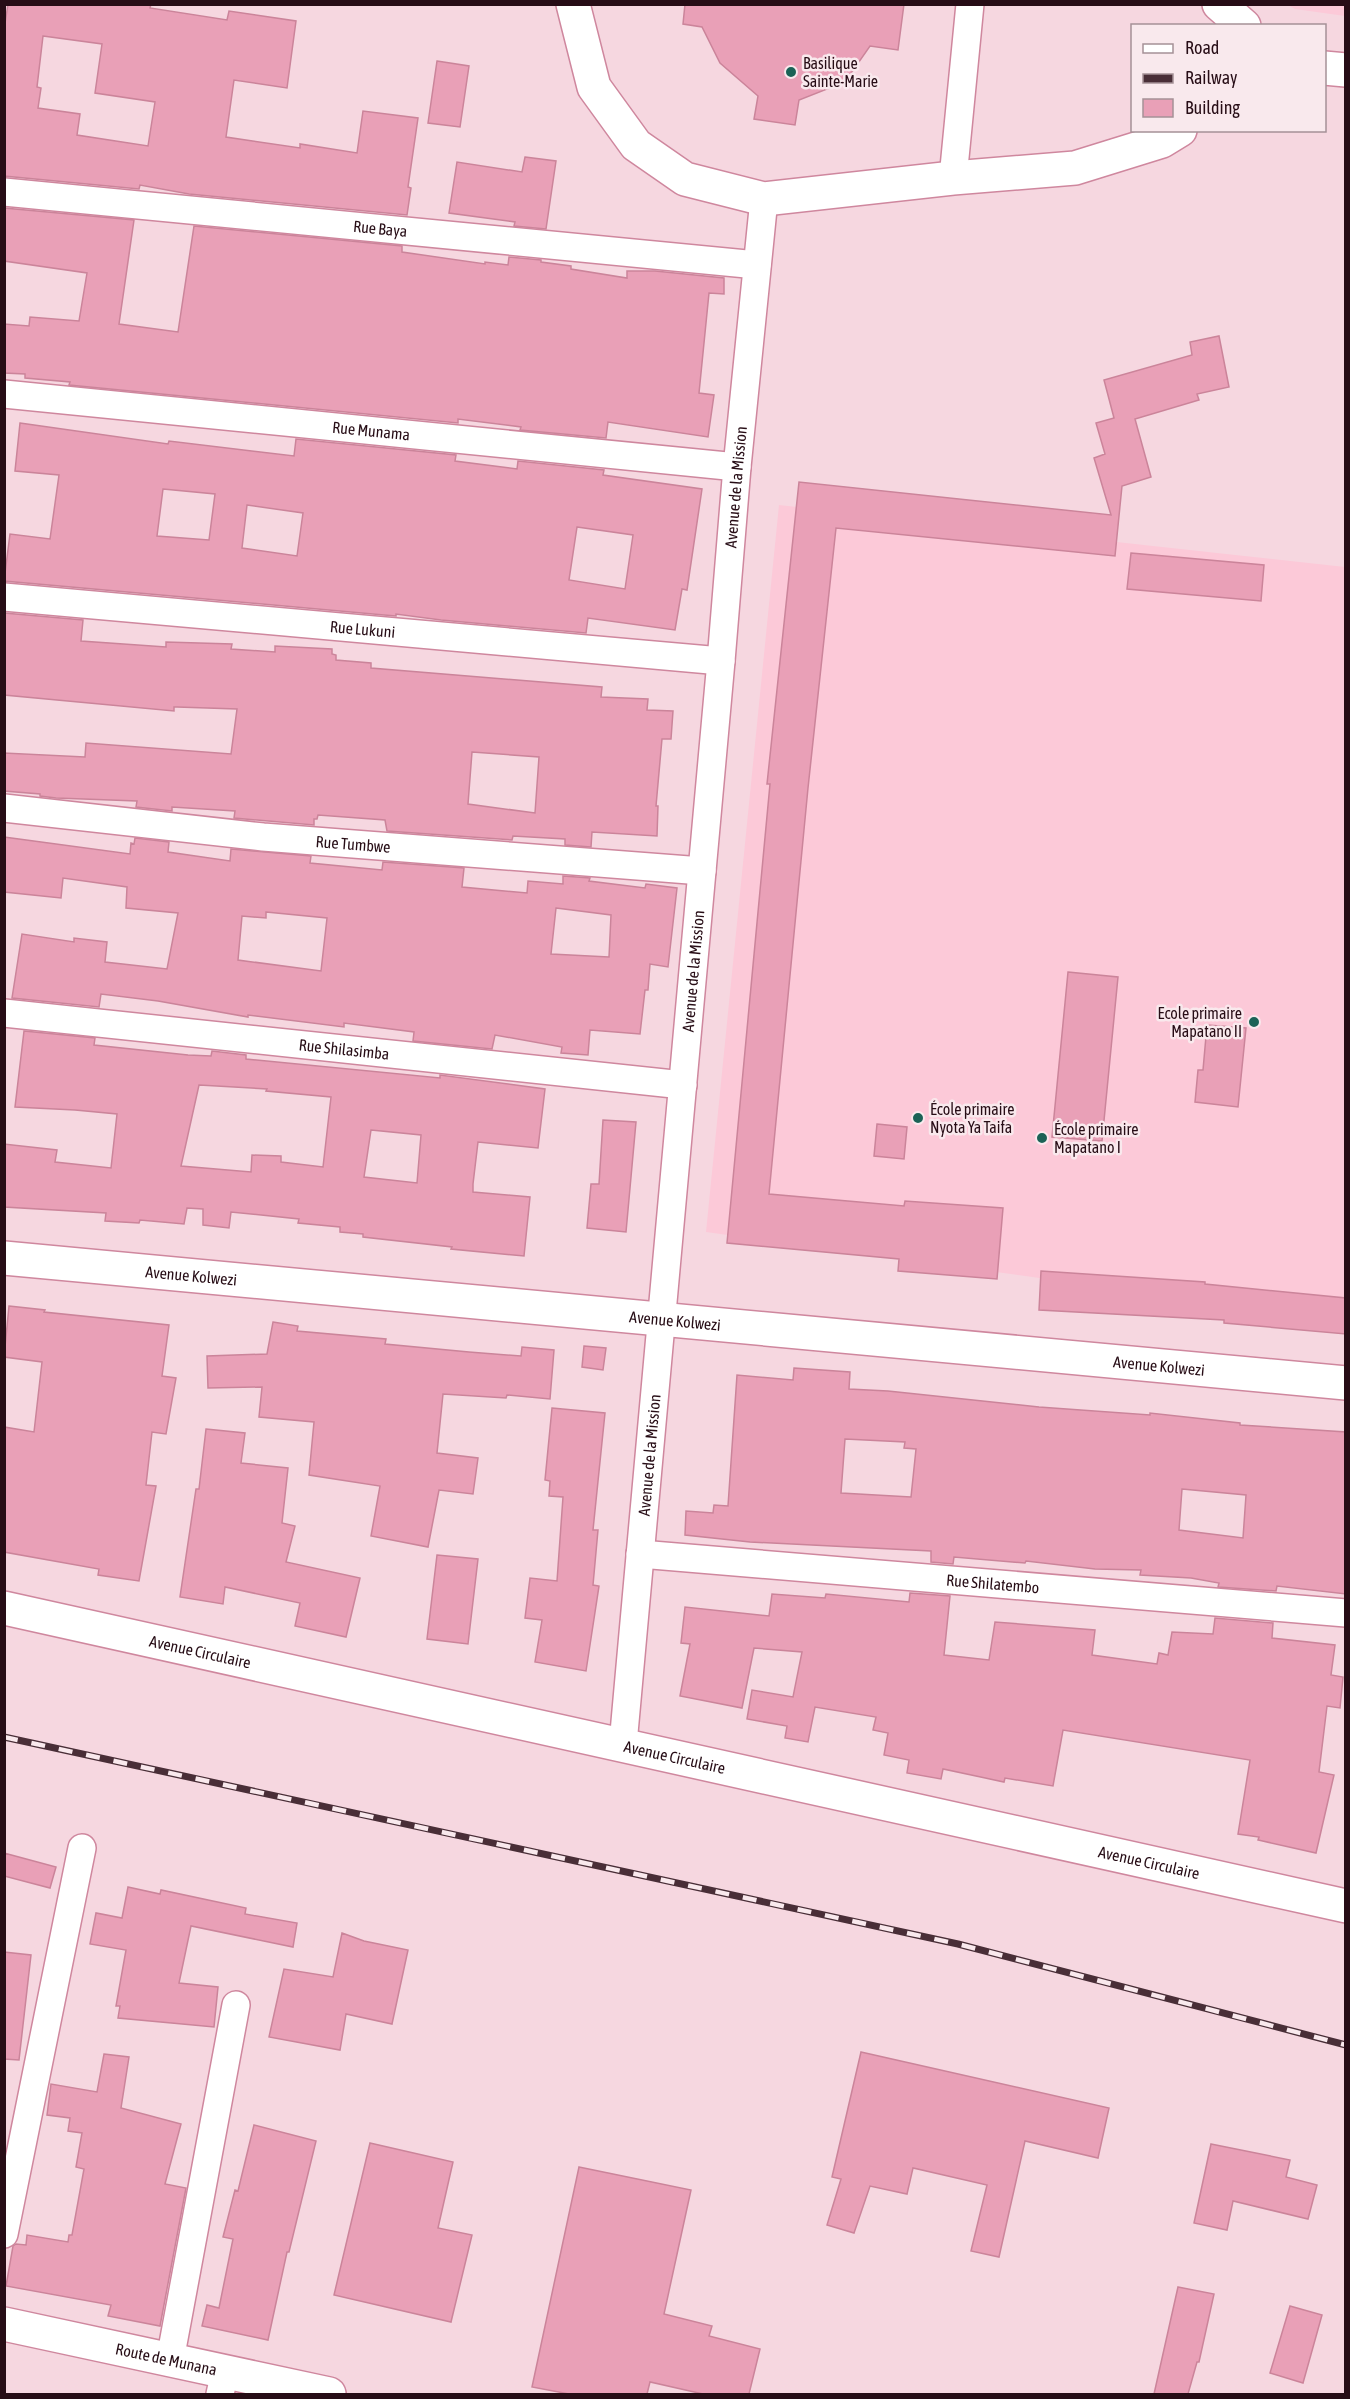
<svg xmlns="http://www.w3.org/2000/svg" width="1350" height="2399" viewBox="0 0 1350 2399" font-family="'Asap Condensed',sans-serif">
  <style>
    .built { fill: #fcc9d8 }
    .building { fill: #e9a0b7; stroke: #cb849a; stroke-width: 1.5; fill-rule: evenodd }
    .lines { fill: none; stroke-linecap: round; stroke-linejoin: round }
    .minor-casing { stroke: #cf879e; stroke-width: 30 }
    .tertiary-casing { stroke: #cf879e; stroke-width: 36 }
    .secondary-casing { stroke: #cf879e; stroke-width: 36 }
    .minor { stroke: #fff; stroke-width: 27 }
    .tertiary { stroke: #fff; stroke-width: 33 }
    .secondary { stroke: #fff; stroke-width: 33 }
    .rail-casing { stroke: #492e37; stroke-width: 7 }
    .rail { stroke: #f9e9ed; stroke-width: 4.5; stroke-dasharray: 14; stroke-linecap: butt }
    .poi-dot { fill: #1b6256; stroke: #f9e9ed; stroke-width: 2 }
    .labels { text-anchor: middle; stroke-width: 5; stroke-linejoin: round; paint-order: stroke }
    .poi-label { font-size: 16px; fill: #270d16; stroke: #f9e9ed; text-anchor: start }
    .street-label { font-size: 16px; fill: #270d16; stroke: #f9e9ed }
  </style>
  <rect width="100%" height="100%" fill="#f6d7e0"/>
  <!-- built -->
  <path class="built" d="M1288 5H1345V16L1295 9Z
    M779 505 1345 567V1320L706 1232Z"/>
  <!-- building -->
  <path class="building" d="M8 4H151L150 8 227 20 229 11 296 21 287 88 234 80 226 137 300 148V144L357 153 363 111 418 118 408 187 411 188 407 215 189 194 140 185 139 189 4 176V30ZM43 36 102 44 95 93 155 102 148 146 77 135 80 114 38 108 41 88 37 87Z
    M685 4H904L898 50 870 46 845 82 799 100 795 125 754 119 758 96 720 63 702 27 683 24Z
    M437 61 469 66 460 127 428 123Z
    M525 157 556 161 546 229 514 226 515 222 449 213 457 162 522 172Z
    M4 208 134 220 119 324 178 332 194 226 402 246V252L485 264V262L508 265 509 257 541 260V262L571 266V269L627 278V271H655L724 278V294L709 293 699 393 714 395 708 437 608 422 606 438 520 430 521 427 458 419V423L69 385 70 382 25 378V374L4 373V324L29 326 30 317 79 321 87 273 4 261Z
    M1219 336 1229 387 1197 394 1199 400 1135 419 1151 477 1122 486 1115 556 836 528 808 788 769 1194 904 1206 905 1201 1003 1208 997 1279 898 1271 899 1259 727 1243 770 784H767L799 482 1111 515 1094 458 1105 454 1096 423 1114 418 1104 380 1192 355 1190 342Z
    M20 423 168 444 169 441 294 456 296 439 456 455 455 461 517 469 518 461 604 470 603 475 702 489 687 590 682 589 675 630 588 618 586 633 441 620 396 614V616L384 615 4 581 10 534 50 539 59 475 15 471ZM163 489 215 494 209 540 157 536ZM247 505 303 513 297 556 242 548ZM577 527 633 535 625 589 569 580Z
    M1131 553 1264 565 1261 601 1127 589Z
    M4 613 83 620 81 641 166 647V642L232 644 231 649 275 652V646L332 649V654L336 655V660L371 663V668L602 687 601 697 648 699 647 710 673 711 671 739H662L656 806H658L657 836 592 832 591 847 565 845V839L513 836 512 840 387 831 385 820 318 815 317 819H314V825L234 818 235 811 172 807V811L136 807 137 801 56 798 40 796V794L4 791V753L85 757 86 743 231 754 237 709 177 707H174V711L4 695ZM472 752 539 757 535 813 468 804Z
    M4 837 130 854 131 843 134 844 135 838 169 842 168 852 230 861 231 849 311 856 310 863 382 870 383 862 464 868 462 887 527 893 528 881 563 884V876L590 878 589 881 645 888 646 884 677 888 668 967 650 964 648 990H645L640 1034 590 1030 588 1055 561 1053 562 1047 495 1035 492 1049 413 1041 414 1032 344 1023V1027L248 1015V1017L158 1001 101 994 99 1007 12 998 22 934 74 942V938L107 942 105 962 167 969 178 913 126 908 127 887 63 878 61 898 4 892ZM556 908 611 915 609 957 551 954ZM266 912 327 918 321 971 238 960 242 916 266 918Z
    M1068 972 1118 977 1102 1141 1052 1137Z
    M1207 1025 1246 1028 1238 1107 1195 1102 1198 1070H1203Z
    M24 1031 95 1038 94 1045 188 1055 211 1056 212 1051 246 1055V1059L440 1078V1075L545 1089 538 1148 478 1142 473 1184V1192L530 1197 524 1256 451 1249 452 1247 363 1237V1234L340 1232V1227L298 1223 299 1219 231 1212 229 1228 203 1225V1209L187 1208 184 1224 140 1220 139 1223 105 1221 106 1213 4 1207V1144L57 1150 55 1162 111 1168 117 1114 75 1110 15 1107ZM199 1085 267 1089 266 1091 331 1097 323 1167 281 1162V1156L252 1155 251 1172 181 1166ZM371 1130 421 1135 417 1183 364 1177Z
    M603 1120 636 1122 626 1232 587 1228 591 1184H599Z
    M877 1124 907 1127 904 1159 874 1156Z
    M1041 1271 1205 1282V1284L1346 1298V1334L1224 1323V1320L1039 1310Z
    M9 1306 45 1310 44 1312 169 1325 162 1376 176 1378 166 1434 152 1432 146 1485 156 1486 139 1581 98 1575 99 1569 4 1552V1427L34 1432 42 1362 4 1357Z
    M273 1322 298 1326 297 1331 386 1339 385 1344 469 1352 521 1356 522 1347 554 1350 550 1399 507 1395 506 1398 443 1394 437 1453 478 1458 473 1494 439 1490 428 1547 371 1536 380 1486 309 1475 314 1422 259 1417 262 1387 208 1388 207 1356 267 1354Z
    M584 1346 606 1348 603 1370 582 1367Z
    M794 1368 850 1372 849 1389 888 1391 1039 1407 1150 1415V1413L1240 1423V1425L1346 1432V1594L1277 1586 1276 1591 1218 1587 1219 1583 1191 1578 1140 1575 1141 1570 1095 1569 1026 1561 1025 1563 954 1557 953 1564 931 1562V1551L750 1542 685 1535 686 1511 713 1513 714 1505 728 1506 737 1375 793 1380ZM845 1439 905 1442 904 1448 916 1449 911 1497 841 1493ZM1182 1489 1246 1495 1243 1538 1179 1530Z
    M552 1408 605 1413 593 1530H598L593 1585 599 1586 586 1671 535 1662 542 1620 525 1618 530 1578 557 1581 563 1497 549 1496 550 1481 545 1480Z
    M206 1429 245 1433 241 1463 288 1468 282 1523 295 1526 286 1562 360 1578 346 1637 295 1626 300 1603 225 1587 223 1604 180 1597 196 1489H199Z
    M437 1555 478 1559 468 1644 427 1639Z
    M910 1593 950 1596 944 1655 989 1660 995 1622 1095 1630 1092 1655 1157 1664 1159 1653 1168 1655 1172 1632 1213 1634 1215 1618 1273 1623 1272 1638 1335 1645 1331 1675 1343 1677 1340 1708 1327 1706 1319 1772 1334 1775 1316 1853 1258 1840 1259 1837 1238 1834 1250 1760 1063 1730 1053 1786 1005 1778 1004 1782 943 1769 941 1779 907 1773 909 1760 884 1755 888 1733 873 1730 876 1717 815 1707 808 1742 785 1738 787 1726 747 1719 752 1690 793 1697 802 1652 754 1648 742 1708 680 1696 690 1644 681 1643 685 1607 769 1616 772 1594 825 1598 826 1594 909 1602Z
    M4 1853 56 1867 50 1888 4 1876Z
    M128 1887 160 1894 161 1890 246 1908 245 1914 297 1923 293 1947 191 1926 179 1983 218 1987 214 2027 118 2018 120 2006H116L126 1950 90 1944 96 1913 122 1918Z
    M342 1933 364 1941 408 1950 392 2024 346 2014 340 2050 269 2037 284 1969 333 1977Z
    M4 1952 31 1955 19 2060 4 2059Z
    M861 2052 1109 2108 1098 2158 1025 2141 999 2257 971 2251 987 2185 913 2168 907 2194 870 2186 854 2233 827 2225 841 2179 832 2177Z
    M104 2054 129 2057 121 2108 181 2124 165 2184 186 2188 160 2326 108 2316 111 2305 6 2286 13 2246 16 2244 26 2245 27 2235 68 2242 69 2235H72L84 2169 76 2167 82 2133 68 2131 70 2118 47 2115 51 2084 97 2092Z
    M254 2125 316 2141 289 2252H287L268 2340 202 2326 207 2305 219 2308 233 2239 223 2237 235 2190 238 2191Z
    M370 2143 453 2162 438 2228 472 2235 451 2322 334 2295Z
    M1211 2144 1290 2160 1286 2177 1317 2185 1308 2219 1233 2201 1227 2230 1194 2223Z
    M579 2167 691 2190 664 2314 712 2326 709 2336 760 2349 749 2394H703L650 2382 647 2394H569L532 2387Z
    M1178 2287 1214 2294 1199 2362H1197L1188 2394H1154Z
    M1290 2306 1322 2315 1303 2383 1270 2373Z"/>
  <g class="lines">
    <!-- minor casing -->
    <g class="minor-casing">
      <g id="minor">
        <path d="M953 178 970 4"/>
        <path id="s1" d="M4 192 757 265"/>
        <path id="s2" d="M4 394 737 467"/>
        <path id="s3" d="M4 597 721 661"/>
        <path id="s4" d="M4 808 263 837 702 871"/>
        <path id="s5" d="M4 1013 683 1085"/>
        <path id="s6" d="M640 1554 1346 1613"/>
        <path id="s7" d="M623 1744 721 661 737 467 764 199"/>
        <path d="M4 2234 82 1848"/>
        <path d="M170 2360 236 2005"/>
        <path d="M220 2394 225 2372"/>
      </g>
    </g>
    <!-- tertiary casing -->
    <g class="tertiary-casing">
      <g id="tertiary">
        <path d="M573 4 594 87 636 145 685 179 764 199 953 178 1075 168 1162 141 1180 130"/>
        <path d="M1219 4 1244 26"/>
        <path d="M1324 68 1346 70"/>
        <path id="s8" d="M4 1258 1346 1383"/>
        <path id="s9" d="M4 1608 1346 1906"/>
      </g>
    </g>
    <!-- secondary casing -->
    <g class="secondary-casing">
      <g id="secondary">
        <path id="s10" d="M4 2324 329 2394"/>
      </g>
    </g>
    <!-- minor -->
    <use href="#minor" class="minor"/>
    <!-- tertiary -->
    <use href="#tertiary" class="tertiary"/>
    <!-- secondary -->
    <use href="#secondary" class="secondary"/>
    <!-- rail casing -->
    <g class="rail-casing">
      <path id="rail" d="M4 1737 958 1944 1346 2045"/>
    </g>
    <!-- rail -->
    <use href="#rail" class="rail"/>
  </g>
  <!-- markers -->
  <g class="poi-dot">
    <circle cx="791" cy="72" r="6"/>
    <circle cx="1254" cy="1022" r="6"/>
    <circle cx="918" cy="1118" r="6"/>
    <circle cx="1042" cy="1138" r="6"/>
  </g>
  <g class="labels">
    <!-- poi labels -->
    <g class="poi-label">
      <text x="803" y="69">Basilique<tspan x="803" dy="18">Sainte-Marie</tspan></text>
      <text x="1242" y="1019" text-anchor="end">Ecole primaire<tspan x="1242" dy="18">Mapatano II</tspan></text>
      <text x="930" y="1115">École primaire<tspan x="930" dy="18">Nyota Ya Taifa</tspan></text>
      <text x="1054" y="1135">École primaire<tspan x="1054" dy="18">Mapatano I</tspan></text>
    </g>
    <!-- street labels -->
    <g class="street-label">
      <text dy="6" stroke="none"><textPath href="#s1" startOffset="378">Rue Baya</textPath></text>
      <text dy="6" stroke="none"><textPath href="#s2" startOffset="369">Rue Munama</textPath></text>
      <text dy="6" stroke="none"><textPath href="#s7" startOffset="1262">Avenue de la Mission</textPath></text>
      <text dy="6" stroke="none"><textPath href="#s3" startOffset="360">Rue Lukuni</textPath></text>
      <text dy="6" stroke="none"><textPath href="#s4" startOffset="351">Rue Tumbwe</textPath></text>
      <text dy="6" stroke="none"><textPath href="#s7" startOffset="776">Avenue de la Mission</textPath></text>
      <text dy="6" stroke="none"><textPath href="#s5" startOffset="342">Rue Shilasimba</textPath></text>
      <text dy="6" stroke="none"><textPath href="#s8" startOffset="188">Avenue Kolwezi</textPath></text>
      <text dy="6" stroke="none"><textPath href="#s8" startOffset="674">Avenue Kolwezi</textPath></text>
      <text dy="6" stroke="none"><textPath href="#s8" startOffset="1160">Avenue Kolwezi</textPath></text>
      <text dy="6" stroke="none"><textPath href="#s7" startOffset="290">Avenue de la Mission</textPath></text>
      <text dy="6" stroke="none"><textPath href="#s6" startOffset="354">Rue Shilatembo</textPath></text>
      <text dy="6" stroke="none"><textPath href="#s9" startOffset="201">Avenue Circulaire</textPath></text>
      <text dy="6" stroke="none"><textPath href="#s9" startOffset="687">Avenue Circulaire</textPath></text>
      <text dy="6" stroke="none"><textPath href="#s9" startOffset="1173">Avenue Circulaire</textPath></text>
      <text dy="6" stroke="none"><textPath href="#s10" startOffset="166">Route de Munana</textPath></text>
    </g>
  </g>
  <!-- border -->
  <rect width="1350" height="2399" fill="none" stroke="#270d16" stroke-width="12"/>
  <!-- legend -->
  <rect x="1131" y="24" width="195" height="108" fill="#f9e9ed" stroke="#a59197" stroke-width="1.5"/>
  <rect x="1143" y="44" width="30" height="9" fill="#ffffff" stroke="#a59197" stroke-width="1.5"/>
  <text x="1185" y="54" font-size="18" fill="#270d16">Road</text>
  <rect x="1143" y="74" width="30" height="9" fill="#492e37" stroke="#a59197" stroke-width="1.5"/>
  <text x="1185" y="84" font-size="18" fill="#270d16">Railway</text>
  <rect x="1143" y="99" width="30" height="18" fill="#e9a0b7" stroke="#a59197" stroke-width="1.5"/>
  <text x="1185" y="114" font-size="18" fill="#270d16">Building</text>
</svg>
